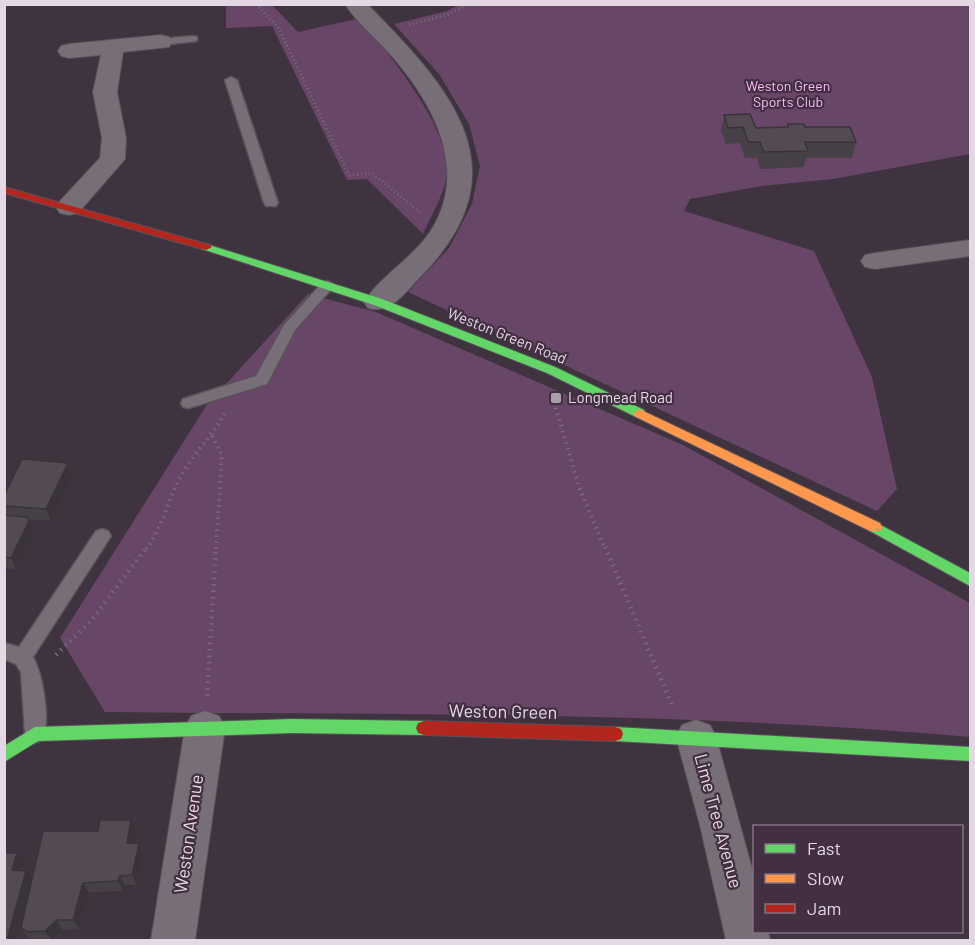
<svg xmlns="http://www.w3.org/2000/svg" width="975" height="945" viewBox="0 0 975 945" font-family="Barlow,sans-serif">
  <style>
    .green { fill: #684668 }
    .lines { fill: none; stroke-linecap: round; stroke-linejoin: round }
    .lane-casing { stroke: #5a515a; stroke-width: 3 }
    .street-casing { stroke: #5a515a; stroke-width: 2 }
    .fast-casing { stroke: #5a515a; stroke-width: 2 }
    .slow-casing { stroke: #5a515a; stroke-width: 2 }
    .jam-casing { stroke: #5a515a; stroke-width: 2 }
    .path-far2 { stroke: #756c75; stroke-width: 3; stroke-dasharray: 1 3; stroke-linecap: butt }
    .path-far1 { stroke: #756c75; stroke-width: 4; stroke-dasharray: 1.5 4.5; stroke-linecap: butt }
    .path { stroke: #756c75; stroke-width: 4.5; stroke-dasharray: 1.5 5; stroke-linecap: butt }
    .lane { fill: #776e77; fill-rule: evenodd }
    .street { fill: #776e77; fill-rule: evenodd }
    .fast { fill: #63d668; fill-rule: evenodd }
    .slow { fill: #ff974d; fill-rule: evenodd }
    .jam { fill: #b3261e; fill-rule: evenodd }
    .wall { fill: #474047 }
    .shaded-wall { fill: #3a343a }
    .building { fill: #534a53; stroke: #3a343a; stroke-width: 1.5 }
    .poi-dot { fill: #aa9eaa; stroke: #422f42; stroke-width: 2 }
    .labels { text-anchor: middle; stroke-width: 4.5; stroke-linejoin: round; paint-order: stroke }
    .far-park-label { font-size: 14px; fill: #f9bcf9; stroke: #422f42 }
    .street-label { font-size: 15px; fill: #e4d8e4; stroke: #422f42 }
    .poi-label { font-size: 15px; fill: #e4d8e4; stroke: #422f42; text-anchor: start }
    .near-street-label { font-size: 18px; fill: #e4d8e4; stroke: #422f42 }
  </style>
  <rect width="100%" height="100%" fill="#3e333e"/>
  <!-- green -->
  <path class="green" d="M460 4 970 5V154L833 179 762 186 690 199 684 211 814 251 872 377 897 489 877 511 408 292 449 248 472 204 480 166 469 124 439 74 394 24 447 11Z
    M226 5H272L298 32 361 18C388 55 451 127 447 174 445 193 431 216 423 234L367 179 347 180 272 26 226 28Z
    M308 294 376 312 683 445 970 603V737C683 711 393 715 105 712L60 638 206 406Z"/>
  <g class="lines">
    <!-- lane casing -->
    <g class="lane-casing">
      <path id="lane" d="M193 36 197 37V41L161 45 155 42 161 39Z
        M231 77 237 80 278 203 276 206H266L264 203 225 80Z
        M328 281 335 285 295 330 267 384 189 408 183 407 181 403 183 399 256 376 284 325 323 282Z
        M102 529 108 531 111 536 33 657C43 675 51 721 42 740L35 743 28 740 25 734 21 672 16 664 4 659V643L19 647 96 531Z"/>
    </g>
    <!-- street casing -->
    <g class="street-casing">
      <path id="street" d="M345 4H367C450 88 525 169 422 275 407 290 391 315 368 308L364 302C381 275 412 259 430 232 470 171 434 104 391 55 376 38 357 23 345 4Z
        M161 35 169 37 172 42 169 47 123 52 117 92 126 138 125 159 78 213 69 215 60 213 56 207 60 201 100 158 102 138 93 92 101 55 69 58 61 56 58 51 61 46 69 44Z
        M970 240V256L875 269 865 267 861 261 865 255 875 253Z
        M205 711 219 716 225 728 195 940H151L185 728 191 716Z
        M696 720 710 725 716 737 754 876V932H768L770 940H726L700 825 676 737 682 725Z"/>
    </g>
    <!-- fast casing -->
    <g class="fast-casing">
      <path id="fast" d="M206 244 382 299 555 367 644 410 645 413 639 417 634 416 547 373 374 305 202 249 200 247Z
        M875 522 970 573V586L870 531 868 527 870 523Z
        M293 719 424 721 430 723 432 728 430 733 424 735 293 733 38 741 4 762V746L35 727Z
        M615 727 970 747V761L615 741 609 739 607 734 609 729Z"/>
    </g>
    <!-- slow casing -->
    <g class="slow-casing">
      <path id="slow" d="M639 409 880 523 882 527 880 531H870L634 416 633 413Z"/>
    </g>
    <!-- jam casing -->
    <g class="jam-casing">
      <path id="jam" d="M4 187 210 245 212 247 206 250 202 249 4 193Z
        M424 721 615 727 621 729 623 734 621 739 615 741 424 735 418 733 416 728 418 723Z"/>
    </g>
    <!-- path-far2 -->
    <path class="path-far2" d="M256 4 278 27 349 175 372 173 422 214
      M409 25 449 14 468 4"/>
    <!-- path-far1 -->
    <path class="path-far1" d="M554 402 579 487 605 549
      M212 436 222 455 216 549
      M146 549C163 527 167 501 180 478 192 455 212 436 225 413"/>
    <!-- path -->
    <path class="path" d="M605 547 672 705
      M56 655 91 621 147 547
      M207 696 216 547"/>
    <!-- lane -->
    <use href="#lane" class="lane"/>
    <!-- street -->
    <use href="#street" class="street"/>
    <!-- fast -->
    <use href="#fast" class="fast"/>
    <!-- slow -->
    <use href="#slow" class="slow"/>
    <!-- jam -->
    <use href="#jam" class="jam"/>
  </g>
  <!-- wall -->
  <path class="wall" d="M724 115 756 128 787 127 788 124 856 142 852 158H806L804 167 760 169 757 158H745L740 143 726 144 721 131Z
    M68 463 72 474 51 521 28 519 34 532 16 569 4 568V496Z
    M131 820 136 830 134 843 143 853 137 885H125L123 891 89 892 79 929 62 930 51 940H33L27 937 21 928 30 889 4 853 24 862 21 870 26 871 32 880 98 831Z"/>
  <!-- shaded-wall -->
  <path class="shaded-wall" d="M68 463 72 474 51 521 46 509Z
    M29 521 34 532 16 569 11 558Z
    M131 820 136 830 132 852 127 843Z
    M139 843 143 853 137 885 132 875Z
    M17 853 24 862 18 879 12 870Z
    M26 871 32 880 16 940H7Z
    M120 876 125 885 123 891 118 881Z
    M83 883 89 892 79 929 73 920Z
    M57 920 62 930 51 940 45 931Z"/>
  <!-- building -->
  <path class="building" d="M750 114 756 128 788 127V124H804L805 127H850L856 142H805L808 151 764 152 760 142H748L743 127 728 128 724 115Z
    M22 459 68 463 46 509 4 506V496Z
    M4 515 27 517 29 521 11 558 4 557Z
    M100 820H131L127 843H139L132 875 120 876 118 881 83 883 73 920H57L45 931 28 932 21 928 43 831H98Z
    M4 853H17L12 870 26 871 7 940H4Z"/>
  <!-- markers -->
  <rect class="poi-dot" x="550" y="392" width="12" height="12" rx="3"/>
  <g class="labels">
    <!-- far-park labels -->
    <g class="far-park-label">
      <text x="788" y="91">Weston Green<tspan x="788" dy="16">Sports Club</tspan></text>
    </g>
    <!-- street labels -->
    <g class="street-label">
      <text transform="translate(507 336) rotate(22)" y="5">Weston Green Road</text>
    </g>
    <!-- poi labels -->
    <g class="poi-label">
      <text x="568" y="403">Longmead Road</text>
    </g>
    <!-- near-street labels -->
    <g class="near-street-label">
      <text transform="translate(503 712) rotate(1)" y="6">Weston Green</text>
      <text transform="translate(718 821) rotate(75)" y="6">Lime Tree Avenue</text>
      <text transform="translate(189 834) rotate(-82)" y="6">Weston Avenue</text>
    </g>
  </g>
  <!-- border -->
  <rect width="975" height="945" fill="none" stroke="#e4d8e4" stroke-width="12"/>
  <!-- legend -->
  <rect x="753" y="825" width="210" height="108" fill="#422f42" stroke="#837383" stroke-width="1.5"/>
  <rect x="765" y="844" width="30" height="9" fill="#63d668" stroke="#837383" stroke-width="1.5"/>
  <text x="807" y="855" font-size="18" fill="#e4d8e4">Fast</text>
  <rect x="765" y="874" width="30" height="9" fill="#ff974d" stroke="#837383" stroke-width="1.5"/>
  <text x="807" y="885" font-size="18" fill="#e4d8e4">Slow</text>
  <rect x="765" y="904" width="30" height="9" fill="#b3261e" stroke="#837383" stroke-width="1.5"/>
  <text x="807" y="915" font-size="18" fill="#e4d8e4">Jam</text>
</svg>
